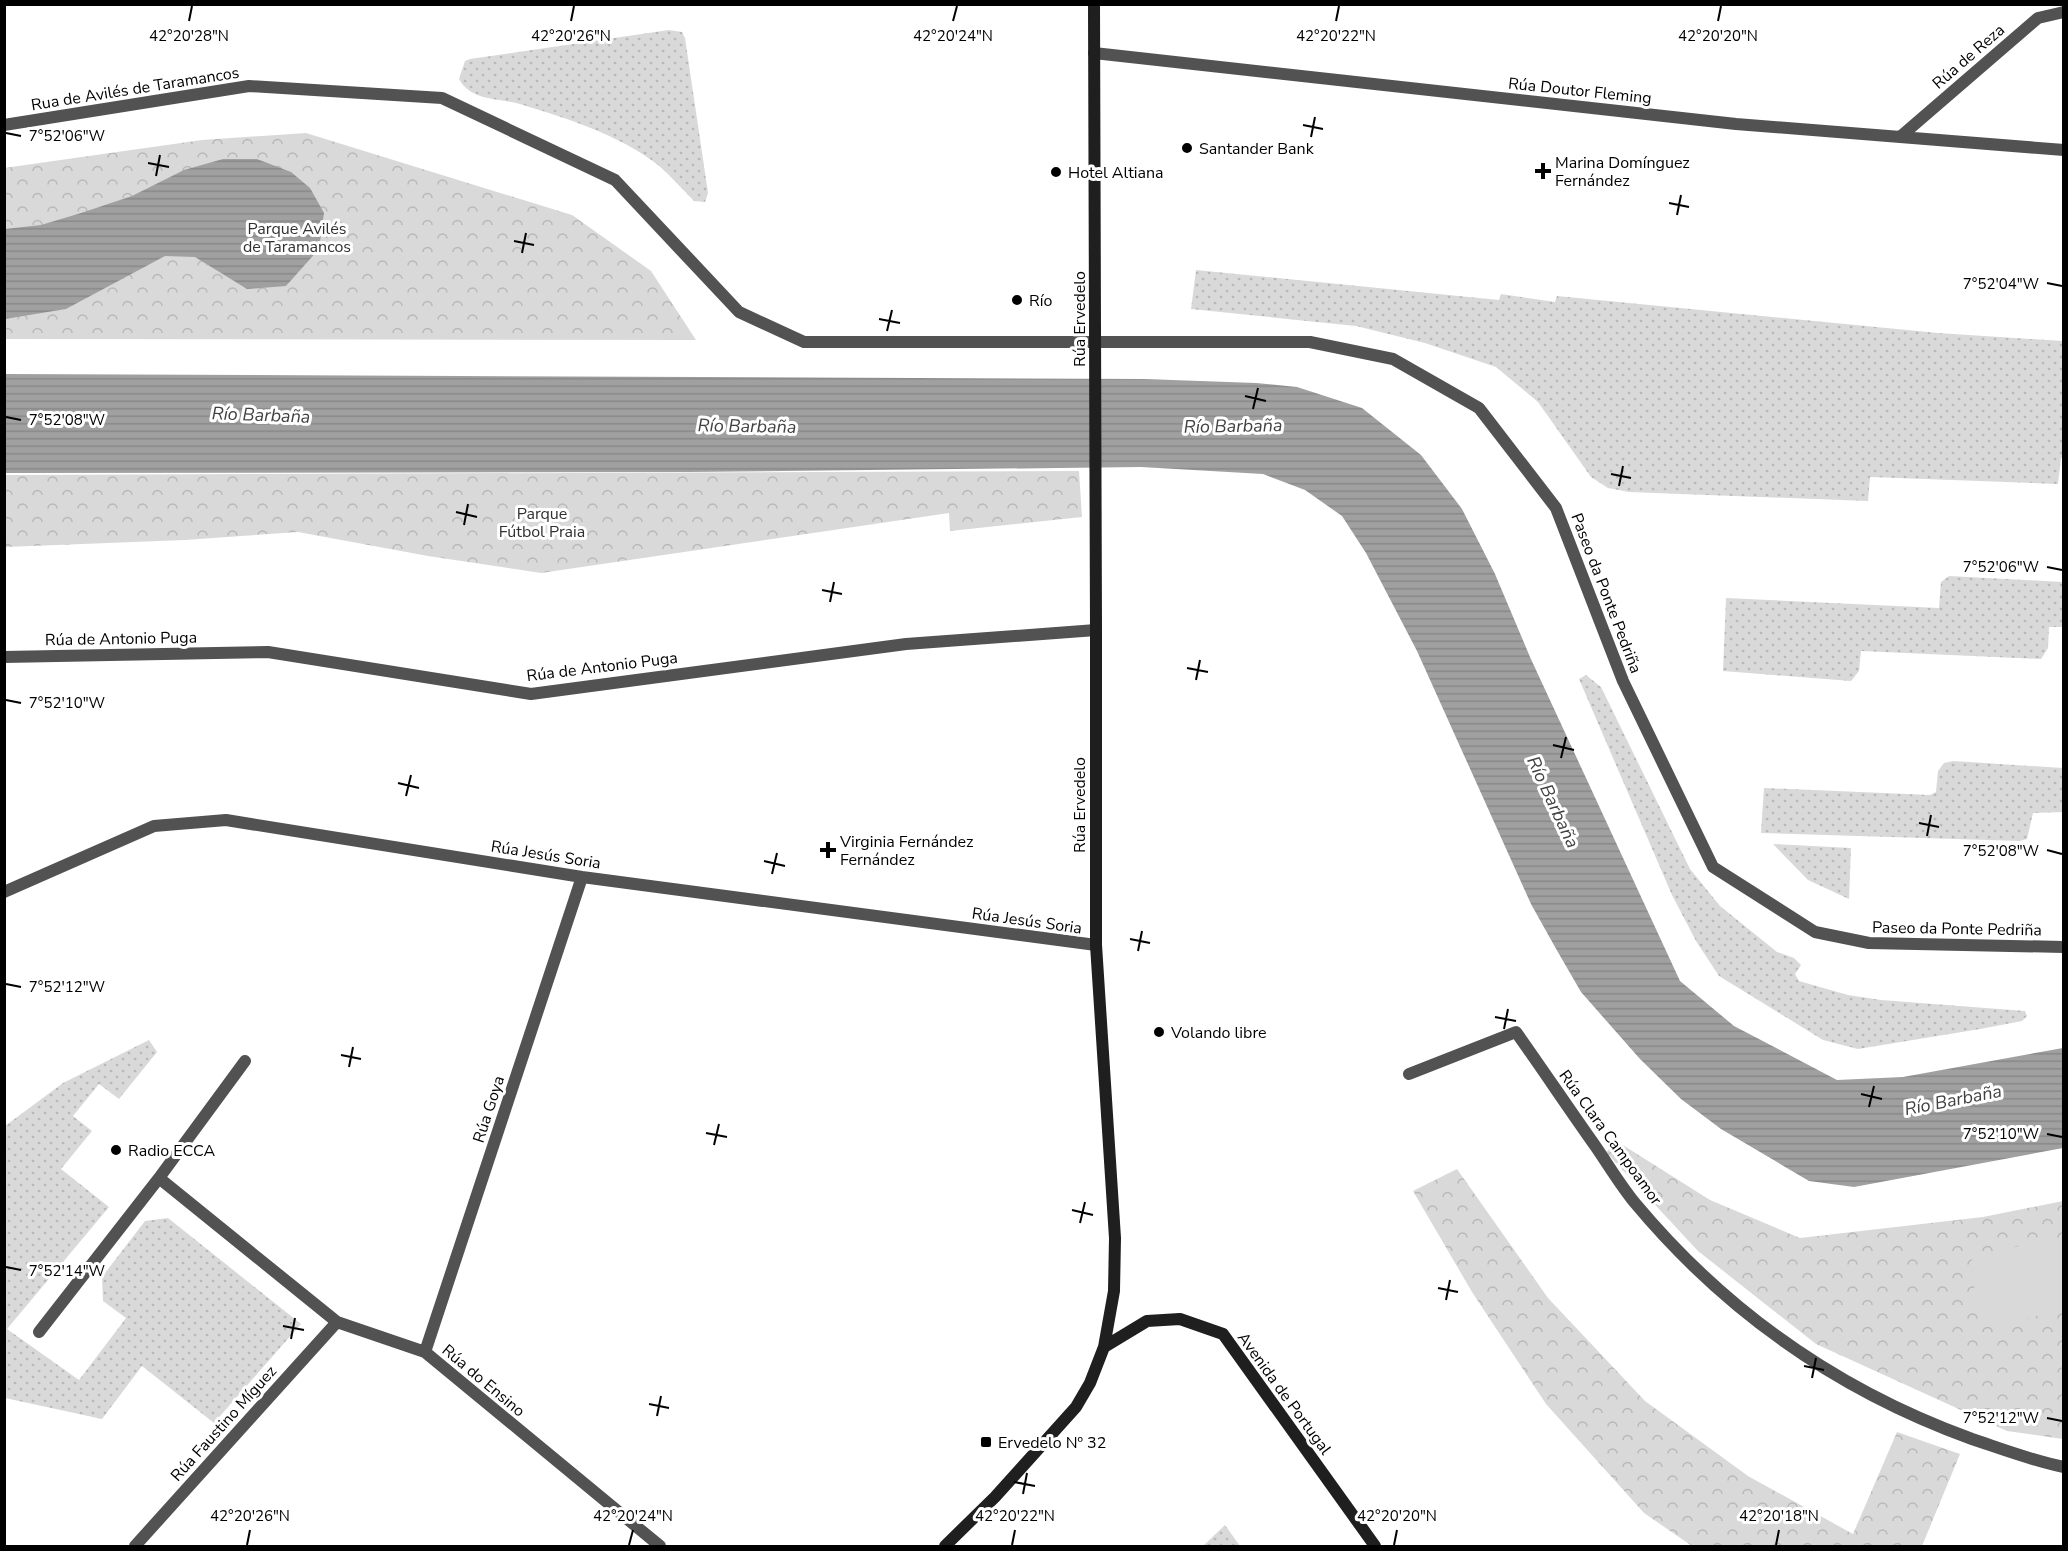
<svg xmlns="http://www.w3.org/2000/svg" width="2068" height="1551" viewBox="0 0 2068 1551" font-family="'Nunito Sans',sans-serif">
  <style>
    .grass { fill: url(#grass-dots) }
    .park { fill: url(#park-crowns) }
    .pitch { fill: #d9d9d9 }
    .water { fill: url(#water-rules) }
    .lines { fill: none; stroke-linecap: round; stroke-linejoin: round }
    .street { stroke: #525252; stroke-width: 12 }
    .secondary { stroke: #1f1f1f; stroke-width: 12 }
    .secondary-bridge { stroke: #1f1f1f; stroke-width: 12 }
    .ticks { fill: none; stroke: #000; stroke-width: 2 }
    .poi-dot { fill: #000; stroke: #fff; stroke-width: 2 }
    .labels { text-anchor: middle; stroke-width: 6; stroke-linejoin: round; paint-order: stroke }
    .street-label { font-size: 16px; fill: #000; stroke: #fff }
    .poi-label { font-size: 16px; fill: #000; stroke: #fff; text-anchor: start }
    .park-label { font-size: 16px; fill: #303030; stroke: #fff }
    .water-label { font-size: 18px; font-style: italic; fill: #414141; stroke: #fff }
    .ticks-label { font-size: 15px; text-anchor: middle; fill: #000; stroke: #fff; stroke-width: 6; stroke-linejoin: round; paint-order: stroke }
  </style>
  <defs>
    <pattern id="grass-dots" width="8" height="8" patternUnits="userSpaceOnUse" patternTransform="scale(1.5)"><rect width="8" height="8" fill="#d9d9d9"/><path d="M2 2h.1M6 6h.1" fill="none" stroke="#b8b8b8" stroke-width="1.8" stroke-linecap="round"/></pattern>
    <pattern id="park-crowns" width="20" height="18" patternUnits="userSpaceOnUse" patternTransform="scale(1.5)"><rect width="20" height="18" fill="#d9d9d9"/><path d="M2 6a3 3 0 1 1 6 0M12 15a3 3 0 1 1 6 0" fill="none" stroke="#b8b8b8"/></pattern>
    <pattern id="water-rules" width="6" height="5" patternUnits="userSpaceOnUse" patternTransform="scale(1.5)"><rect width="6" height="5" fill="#a0a0a0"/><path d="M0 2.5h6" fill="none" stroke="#888"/></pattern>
  </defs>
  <rect width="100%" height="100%" fill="#fff"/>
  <!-- grass -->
  <path class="grass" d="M669 30 682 32 685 38 708 193 705 202 694 201C682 189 671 176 658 165 620 135 566 118 520 104 498 98 471 101 459 79L465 61 470 59Z
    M1196 270 1499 300 1501 294 1555 302 1557 296 1938 333 2063 341 2064 457 2061 458 2058 484 1870 477 1868 501 1629 492 1608 488 1591 477 1538 402 1496 367 1425 343 1356 326 1191 309Z
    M1949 576 2063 582V627H2049L2048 648 2041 659 1861 651 1859 671 1851 681 1723 671 1726 598 1939 608 1941 582Z
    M1586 675 1601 687 1690 869 1720 906 1777 952 1794 958 1801 965 1795 974 1799 981 1848 995 1881 1000 2025 1011 2027 1016 2022 1021 1980 1029 1858 1049 1823 1040 1719 976 1696 941 1672 895 1579 679Z
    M1953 761 2063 768V812L2033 813 2027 839 2020 841 1761 833 1764 788 1930 795 1936 792 1938 771 1944 763Z
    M1773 844 1851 848 1849 899 1808 880Z
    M149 1040 157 1052 119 1099 99 1084 73 1116 92 1131 61 1169 109 1207 7 1329 79 1380 126 1318 103 1301 102 1277 145 1221 168 1218 301 1324 214 1423 142 1366 102 1419 5 1398V1126L63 1083Z
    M1225 1525 1240 1546H1203Z"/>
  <!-- park -->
  <path class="park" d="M306 133 572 215 651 271 696 340 5 339 4 168 202 140Z
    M1079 471 1082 517 950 531 949 513 541 573 428 556 298 532 185 540 5 547V475Z
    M1618 1142 1710 1200 1800 1238 1983 1217 2063 1201V1439L2007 1431 1816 1344 1698 1251 1606 1152Z
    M1457 1169 1548 1298 1645 1401 1748 1476 1853 1534 1897 1432 1960 1454 1922 1546H1692L1644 1513 1546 1404 1472 1292 1413 1191Z"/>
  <!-- pitch -->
  <path class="pitch" d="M2063 1237V1310L1993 1326 1980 1319 1970 1263 1975 1255Z"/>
  <!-- water -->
  <path class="water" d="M223 159H257L291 172 310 188 324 213 319 249 286 286 247 289 195 257 165 256 66 309 5 319V229L41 225 81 213 132 196 184 170Z
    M5 374 1144 379 1256 383 1297 387 1362 408 1421 455 1462 509 1495 574 1530 657 1680 981 1734 1026 1837 1080 1903 1077 2063 1048V1148L1854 1187 1809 1181 1721 1129 1681 1099 1640 1059 1581 992 1555 947 1531 904 1417 651 1366 553 1342 516 1305 490 1263 474 1141 467 688 472 5 473Z"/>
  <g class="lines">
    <!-- street -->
    <path class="street" d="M1094 53 1736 124 2064 150
      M4 125 249 86 442 98 615 180 739 312 804 342H1310L1393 359 1479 408 1556 508 1623 681 1713 867 1815 932 1869 943 2064 947
      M1900 137 2038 18 2064 12
      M4 657 268 652 531 694 906 644 1096 630
      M4 892 154 826 226 820 582 877 1096 945
      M245 1061 159 1178 337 1322 425 1352 660 1546
      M1409 1074 1516 1032C1543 1070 1569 1109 1596 1147 1609 1166 1621 1186 1635 1203 1726 1312 1839 1391 1972 1439 2002 1449 2033 1461 2064 1467
      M39 1332 159 1178
      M425 1352 582 877
      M135 1546 337 1322"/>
    <!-- secondary -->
    <path class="secondary" d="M1094 4 1095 328
      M1104 1347 1147 1321 1180 1319 1223 1334 1375 1546
      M945 1546 995 1497 1076 1407 1090 1383 1104 1347 1114 1291 1115 1238 1096 945V630"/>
    <!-- secondary-bridge -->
    <path class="secondary-bridge" d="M1095 328 1096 630"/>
  </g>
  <!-- ticks -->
  <path class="ticks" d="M189 21 192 6M571 21 574 6M953 21 957 6M1336 21 1339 6M1718 21 1721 6M1303 125 1323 129M6 133 21 136M1311 137 1315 117M148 163 169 167M156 176 160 155M1669 203 1689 207M1677 215 1681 195M514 241 534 245M522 253 526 233M2047 283 2062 286M879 319 900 323M887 331 892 310M1245 396 1266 401M1253 409 1258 388M6 417 21 420M1611 474 1631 478M1619 486 1623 466M456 512 477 517M464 525 468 504M2047 567 2062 570M822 590 842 594M830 602 834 582M1187 668 1208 672M1196 680 1200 660M6 700 21 703M1553 745 1574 750M1561 758 1566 737M398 783 419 788M406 796 411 775M1919 823 1939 827M1927 836 1931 815M2047 850 2062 854M764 861 785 866M772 874 777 853M1130 939 1150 943M1138 951 1142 931M6 984 21 987M1495 1017 1516 1021M1504 1029 1508 1009M341 1055 361 1059M349 1067 353 1047M1861 1094 1882 1099M1869 1107 1874 1086M706 1133 727 1137M2047 1134 2062 1137M714 1145 719 1124M1072 1210 1093 1215M1080 1223 1085 1202M6 1267 21 1270M1438 1288 1458 1292M1446 1300 1450 1280M283 1326 304 1330M291 1339 295 1318M1804 1366 1824 1370M1812 1378 1816 1358M649 1404 669 1408M657 1416 661 1396M2047 1418 2062 1421M1014 1482 1035 1486M1023 1494 1027 1473M247 1545 250 1530M629 1545 633 1530M1012 1545 1015 1530M1394 1545 1397 1530M1776 1545 1779 1530"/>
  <!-- markers -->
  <g class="poi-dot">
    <circle cx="1187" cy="148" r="6"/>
    <path d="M1540 162h6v6h6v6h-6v6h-6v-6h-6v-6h6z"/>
    <circle cx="1056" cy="172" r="6"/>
    <circle cx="1017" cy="300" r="6"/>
    <path d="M825 841h6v6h6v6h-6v6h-6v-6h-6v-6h6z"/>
    <circle cx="1159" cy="1032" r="6"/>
    <circle cx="116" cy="1150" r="6"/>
    <rect x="980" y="1436" width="12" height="12" rx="3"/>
  </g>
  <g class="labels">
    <!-- street labels -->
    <g class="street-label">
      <text transform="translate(1968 56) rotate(-41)" y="6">Rúa de Reza</text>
      <text transform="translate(135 88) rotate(-9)" y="6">Rua de Avilés de Taramancos</text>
      <text transform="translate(1580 90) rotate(6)" y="6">Rúa Doutor Fleming</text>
      <text transform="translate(1079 319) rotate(-90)" y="6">Rúa Ervedelo</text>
      <text transform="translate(1607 593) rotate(69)" y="6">Paseo da Ponte Pedriña</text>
      <text transform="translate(121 638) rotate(-1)" y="6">Rúa de Antonio Puga</text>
      <text transform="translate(602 666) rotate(-7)" y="6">Rúa de Antonio Puga</text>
      <text transform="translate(1079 805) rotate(-90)" y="6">Rúa Ervedelo</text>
      <text transform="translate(546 854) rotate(9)" y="6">Rúa Jesús Soria</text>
      <text transform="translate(1027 920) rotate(8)" y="6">Rúa Jesús Soria</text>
      <text transform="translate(1957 928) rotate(1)" y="6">Paseo da Ponte Pedriña</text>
      <text transform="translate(488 1109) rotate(-72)" y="6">Rúa Goya</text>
      <text transform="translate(1611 1137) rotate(54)" y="6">Rúa Clara Campoamor</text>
      <text transform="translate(484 1380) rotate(40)" y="6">Rúa do Ensino</text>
      <text transform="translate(1285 1393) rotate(54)" y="6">Avenida de Portugal</text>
      <text transform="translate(223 1423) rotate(-48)" y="6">Rúa Faustino Míguez</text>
    </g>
    <!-- poi labels -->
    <g class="poi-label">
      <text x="1199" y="154">Santander Bank</text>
      <text x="1555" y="168">Marina Domínguez<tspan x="1555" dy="18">Fernández</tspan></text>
      <text x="1068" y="178">Hotel Altiana</text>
      <text x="1029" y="306">Río</text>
      <text x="840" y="847">Virginia Fernández<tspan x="840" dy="18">Fernández</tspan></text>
      <text x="1171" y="1038">Volando libre</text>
      <text x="128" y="1156">Radio ECCA</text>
      <text x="998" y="1448">Ervedelo Nº 32</text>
    </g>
    <!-- park labels -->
    <g class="park-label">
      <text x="297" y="234">Parque Avilés<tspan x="297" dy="18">de Taramancos</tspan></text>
      <text x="542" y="519">Parque<tspan x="542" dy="18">Fútbol Praia</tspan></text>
    </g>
    <!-- water labels -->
    <g class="water-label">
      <text transform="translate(261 415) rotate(2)" y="6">Río Barbaña</text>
      <text transform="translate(747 426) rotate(1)" y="6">Río Barbaña</text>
      <text transform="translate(1233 426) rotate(-1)" y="6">Río Barbaña</text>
      <text transform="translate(1553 802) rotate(65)" y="6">Río Barbaña</text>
      <text transform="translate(1953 1100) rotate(-11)" y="6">Río Barbaña</text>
    </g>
  </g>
  <g class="ticks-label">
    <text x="189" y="41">42°20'28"N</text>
    <text x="571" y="41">42°20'26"N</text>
    <text x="953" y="41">42°20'24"N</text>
    <text x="1336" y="41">42°20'22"N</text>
    <text x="1718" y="41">42°20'20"N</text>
    <text x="67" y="141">7°52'06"W</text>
    <text x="2001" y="289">7°52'04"W</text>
    <text x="67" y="425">7°52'08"W</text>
    <text x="2001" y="572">7°52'06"W</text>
    <text x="67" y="708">7°52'10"W</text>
    <text x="2001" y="856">7°52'08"W</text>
    <text x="67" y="992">7°52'12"W</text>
    <text x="2001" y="1139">7°52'10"W</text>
    <text x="67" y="1276">7°52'14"W</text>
    <text x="2001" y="1423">7°52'12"W</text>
    <text x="250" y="1521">42°20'26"N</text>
    <text x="633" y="1521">42°20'24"N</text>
    <text x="1015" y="1521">42°20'22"N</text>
    <text x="1397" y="1521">42°20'20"N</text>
    <text x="1779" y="1521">42°20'18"N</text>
  </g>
  <!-- border -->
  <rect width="2068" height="1551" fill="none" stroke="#000000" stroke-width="12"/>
</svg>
